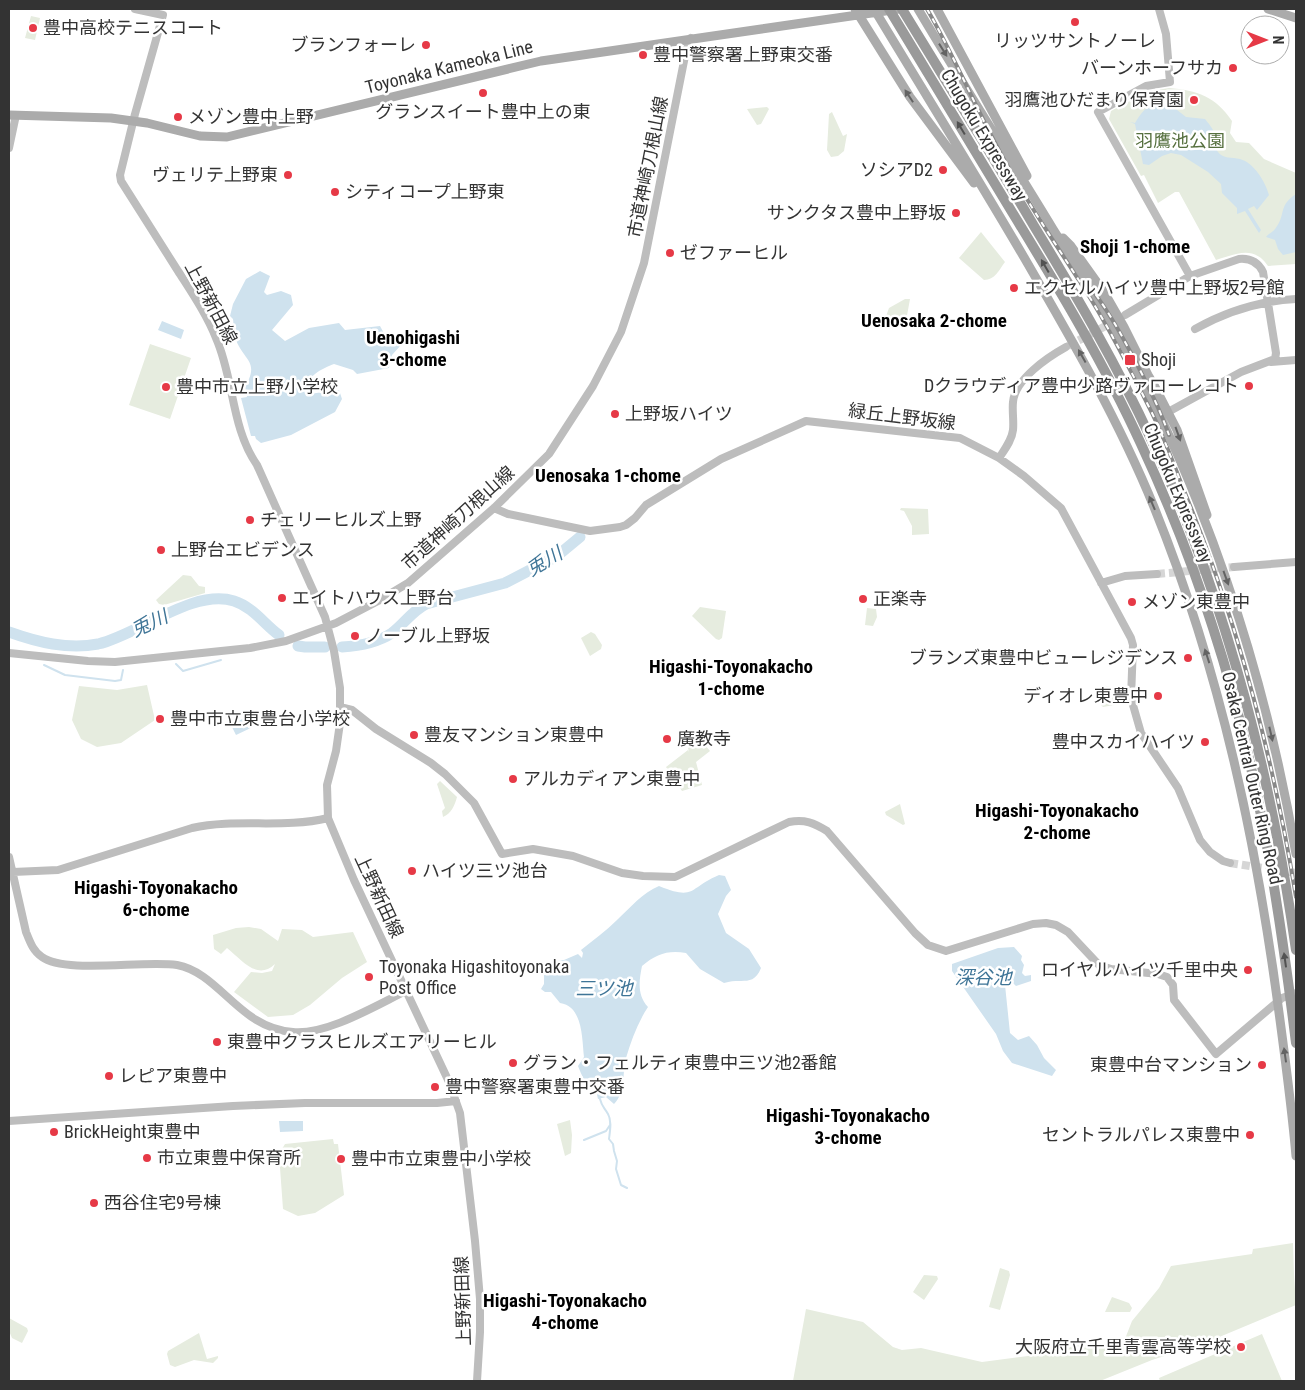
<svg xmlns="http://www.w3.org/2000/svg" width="1305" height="1390" viewBox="0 0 1305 1390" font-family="'Roboto Condensed','Noto Sans JP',sans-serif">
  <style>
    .green { fill: #e6ecdf }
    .water { fill: #cfe2ee }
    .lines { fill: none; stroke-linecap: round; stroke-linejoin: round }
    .stream { stroke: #cfe2ee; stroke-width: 2 }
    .river { stroke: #cfe2ee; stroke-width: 11 }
    .secondary-tunnel { stroke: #d6d6d6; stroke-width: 8; stroke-dasharray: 8 4; stroke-linecap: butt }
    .secondary { stroke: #bdbdbd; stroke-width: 8 }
    .primary { stroke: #ababab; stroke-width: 9 }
    .highway { stroke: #9a9a9a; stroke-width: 10 }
    .rail-casing { stroke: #888; stroke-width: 4 }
    .rail { stroke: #fff; stroke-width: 2; stroke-dasharray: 5.5; stroke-linecap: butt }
    .oneway { fill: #636363 }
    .oneway2 { fill: #525252 }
    .poi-dot { fill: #e63946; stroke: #fff; stroke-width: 2 }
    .labels { text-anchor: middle; stroke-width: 5; stroke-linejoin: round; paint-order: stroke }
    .poi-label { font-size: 18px; fill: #333; stroke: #fff; text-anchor: start }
    .street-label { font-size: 18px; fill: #333; stroke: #fff }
    .park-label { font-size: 18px; fill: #56703f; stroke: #fff }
    .neighbourhood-label { font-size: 19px; font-weight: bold; fill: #000; stroke: #fff }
    .water-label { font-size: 19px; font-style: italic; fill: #3f7597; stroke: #fff }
  </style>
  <rect width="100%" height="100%" fill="#fff"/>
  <!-- green -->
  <path class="green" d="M31 16 40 18 35 40 25 38Z
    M1169 88C1197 90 1216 97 1232 121L1230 133 1236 142 1249 143 1264 159 1296 173V264L1268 266C1254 245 1236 254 1216 260L1179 192H1175L1158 203 1144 175 1141 176 1109 119 1111 111 1146 92Z
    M767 107 769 109 761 124 757 125 747 109Z
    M832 112 843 136 847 134 844 151 838 156 831 157 827 150 829 114Z
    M981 232 1005 262C999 270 995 280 984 280L959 258Z
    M905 299H910L906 321 885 319 889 308Z
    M150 344 191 358 170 419 129 405Z
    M901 508 928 509 929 534 912 535V526L904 511 900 510Z
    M183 575 191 576 199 586 205 587V593L164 605 159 604 156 600Z
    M700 607 726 611 722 638 719 640 716 639 692 616Z
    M867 608 876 609 877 617 873 626 865 625Z
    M591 632 595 634 602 645 601 649 590 656 581 638Z
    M147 685 155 720 121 743 97 747 81 739 72 720 79 686 117 690Z
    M1102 685 1124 690 1123 700 1120 704 1103 707 1101 705Z
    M700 739 710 751 696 762 702 785 682 791 666 767 688 750 689 752 688 748Z
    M440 781 457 797C455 805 451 814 443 817L442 811 445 808 437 784Z
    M900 804 905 824 903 825 886 815 885 812Z
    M249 927 261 929 278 941 282 929 302 930 313 937 353 932 367 962 342 978 310 1005 293 1015 268 1017 234 992 251 972 262 973 272 971 275 964C257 981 242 960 227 948L221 954 214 949 213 935 236 928Z
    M570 1120 572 1135 571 1153 565 1156 557 1124Z
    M333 1139 334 1144H338L344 1195 315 1213 298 1216 283 1209 279 1154 285 1144Z
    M1293 1243 1294 1274 1296 1305 1205 1343 1152 1360 1100 1381H793L806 1309 863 1322 893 1347 902 1350 921 1348 982 1362 1036 1355 1083 1344H1123L1132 1321 1159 1288 1171 1266 1252 1254 1253 1249Z
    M1000 1268 1009 1271 1010 1275 1000 1310 989 1307Z
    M924 1275 937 1276 938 1279 924 1300 913 1292Z
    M1112 1297 1129 1303 1132 1308 1130 1312H1105Z
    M9 1318 27 1328 28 1331 22 1343 12 1338 9 1331Z
    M199 1333 207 1359 218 1356V1358L213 1363 194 1360 175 1367 170 1365 167 1354 168 1351Z
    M1262 1334 1282 1381H1160L1159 1378Z"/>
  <!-- water -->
  <path class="water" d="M1163 103 1172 106 1186 117 1205 119C1208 123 1213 128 1214 133 1216 139 1213 146 1218 152 1223 159 1232 157 1240 159 1254 163 1265 181 1269 195L1257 210 1254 206 1248 209 1261 230 1259 233 1245 211 1237 214V208L1222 193 1221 184 1208 172 1181 155 1171 153 1162 156 1149 165 1143 164 1135 124 1130 122 1135 123C1143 110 1147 105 1163 103Z
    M1296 194V252L1283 255 1278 249 1275 240 1266 237C1269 233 1272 233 1275 229 1287 214 1277 207 1296 194Z
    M260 271 270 276 264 292 267 295 281 291 291 295 293 305 272 330 285 341 309 328 339 323 345 330 380 326 386 337 401 345 392 355 389 368 357 374 353 370 334 364C323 368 305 377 305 391L309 394 339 390 342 399 335 412 291 435 261 443 256 439 255 436H251L241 398 247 397 245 387C260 361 244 361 236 340 233 334 234 325 233 319L230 316 233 304 246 279Z
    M162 321 184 330 181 339 158 330Z
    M252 714 257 725 236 735 231 725Z
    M719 875 725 876 731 890 726 896 718 914 726 933 749 949 761 968C753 988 741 977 724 983L700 969 686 953C668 950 656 954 642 966 639 981 637 995 648 1007 638 1022 631 1041 626 1058 622 1073 626 1092 614 1104L606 1097 598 1099 596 1090C586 1086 582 1076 578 1066L584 1057C582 1039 583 1006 560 1003L551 992H545L541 989 544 984V963L564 960 578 954 582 958 583 953 581 950C593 940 606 931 617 920 631 907 642 893 659 886 696 901 688 888 719 875Z
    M1014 947 1022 956 1021 960 1024 965 1022 973 1025 976 1031 975V981L1016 986 1013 983 1005 985 1010 1033 1018 1040 1029 1036 1037 1045 1044 1058 1056 1070 1052 1076 1012 1063 1003 1051 996 1034 952 971V964L998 948Z
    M279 1121H303V1131L280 1132Z"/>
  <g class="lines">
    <!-- stream -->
    <path class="stream" d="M176 664 183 671 221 660
      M44 665 65 675 115 681 121 680 123 670
      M600 1099C602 1107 604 1107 608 1114 612 1121 610 1131 609 1139L613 1144 614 1151 617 1161 616 1169 621 1185 627 1188
      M584 1140 606 1131 610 1125"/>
    <!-- river -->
    <path class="river" d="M9 632C37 642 68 650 98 644 138 635 193 588 234 601 253 607 264 624 279 635
      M298 646 305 647H325
      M342 647C359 646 377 643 392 633 404 624 412 611 426 604L505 583 557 556 580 537"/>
    <!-- secondary-tunnel -->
    <path class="secondary-tunnel" d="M1068 346 1115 321
      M1157 574 1234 567
      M1230 863 1296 873"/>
    <!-- secondary -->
    <path class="secondary" d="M135 9 163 15 135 114 120 175 121 181C140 211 159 241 178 271 192 293 207 315 216 338 234 378 231 428 257 465L325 617 334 651 340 688V723L336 751 327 785 328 818 354 880 449 1082 460 1113 475 1241 480 1299V1332L477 1381
      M1159 9 1166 34 1170 82 1146 86 1098 112 1190 276
      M9 148 16 115
      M1125 315 1190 276 1239 259C1250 258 1258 262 1263 272L1276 353 1275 359 1241 372 1168 412
      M1195 329C1227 311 1259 301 1296 299
      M1271 362 1296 360
      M999 458C1005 449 1012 440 1013 430 1014 421 1012 411 1013 402 1015 379 1048 357 1066 347
      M494 508 508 514 590 531 620 527 626 525 635 518 646 505 721 459 806 421 960 438 999 458 1024 476 1061 508 1131 638 1133 645 1131 698 1141 733 1178 788 1200 840 1210 852 1223 861 1230 863
      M1234 567 1296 562
      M1101 583 1125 576 1157 574
      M9 653 88 661 115 662 250 648 286 641 336 623 378 601 408 583 494 508 549 454 593 386 621 332 644 263 686 51 691 38
      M340 707 352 710 376 729 431 763 445 774 474 803 502 854 533 849 573 856 622 873 643 876 675 877 789 822C805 819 814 823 827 831L915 933 928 945 946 951 1033 924 1046 923 1056 925 1068 932 1099 965 1111 969 1158 974 1167 977 1173 985 1174 1000 1216 1054 1282 998 1296 993
      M9 857 26 932C30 942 33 951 42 957 65 974 144 960 177 965 220 973 240 1029 293 1032 327 1035 375 1006 406 991
      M13 872 58 870 192 828C237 818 283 829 328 818
      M9 1121 233 1106 305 1103H437L456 1101"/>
    <!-- primary -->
    <path class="primary" d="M855 9 910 97 974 183
      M874 9C924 92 976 175 1025 259 1072 340 1119 421 1154 507 1221 672 1257 844 1280 1020 1286 1065 1292 1110 1296 1156
      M918 9C962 83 1008 155 1053 229 1071 258 1091 286 1108 316 1202 481 1264 667 1296 854
      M937 9 1027 176
      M1268 9 1296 18
      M9 115 111 118 147 123 200 136 227 137 541 61 899 9
      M1063 238 1071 246 1104 292 1124 327 1148 375 1154 385 1177 430 1207 515"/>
    <!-- highway -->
    <path class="highway" d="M889 9C930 76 971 144 1012 212 1058 287 1104 363 1141 444 1169 504 1193 565 1213 628 1257 762 1279 904 1296 1043
      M902 9C946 81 991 153 1034 226 1076 295 1117 365 1151 439 1227 601 1271 774 1296 950"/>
    <!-- rail casing -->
    <g class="rail-casing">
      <path id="rail" d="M927 9C956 59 978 114 1007 165 1033 212 1064 256 1092 301 1114 337 1133 375 1152 413 1166 442 1177 473 1189 503 1240 630 1274 762 1296 897
        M1089 286C1106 307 1119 330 1132 355 1146 381 1159 407 1169 435"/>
    </g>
    <!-- rail -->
    <use href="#rail" class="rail"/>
  </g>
  <!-- one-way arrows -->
  <defs><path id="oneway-solid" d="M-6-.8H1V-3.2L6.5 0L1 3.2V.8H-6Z" transform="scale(1.25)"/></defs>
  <g class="oneway">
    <use href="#oneway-solid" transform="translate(943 50) rotate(58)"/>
    <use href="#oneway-solid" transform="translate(909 96) rotate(-123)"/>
    <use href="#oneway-solid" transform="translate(1082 356) rotate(-119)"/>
    <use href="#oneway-solid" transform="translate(1178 434) rotate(70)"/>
    <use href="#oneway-solid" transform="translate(1152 503) rotate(-113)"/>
    <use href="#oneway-solid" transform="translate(1226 578) rotate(70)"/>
    <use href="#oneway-solid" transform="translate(1207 656) rotate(-108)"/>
    <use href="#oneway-solid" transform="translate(1271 734) rotate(77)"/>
    <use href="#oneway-solid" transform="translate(1285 1055) rotate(-98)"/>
  </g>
  <g class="oneway2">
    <use href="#oneway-solid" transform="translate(961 128) rotate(-121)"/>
    <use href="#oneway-solid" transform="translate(1045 266) rotate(-120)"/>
    <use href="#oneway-solid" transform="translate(1285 960) rotate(-98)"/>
  </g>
  <!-- markers -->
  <g class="poi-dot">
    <circle cx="1075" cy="22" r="5"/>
    <circle cx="33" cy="28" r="5"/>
    <circle cx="426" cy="45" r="5"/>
    <circle cx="643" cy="55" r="5"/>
    <circle cx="1233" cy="68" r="5"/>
    <circle cx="483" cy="93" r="5"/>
    <circle cx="1194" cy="100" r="5"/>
    <circle cx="178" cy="117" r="5"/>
    <circle cx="943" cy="170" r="5"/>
    <circle cx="288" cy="175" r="5"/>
    <circle cx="335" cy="192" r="5"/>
    <circle cx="956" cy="213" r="5"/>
    <circle cx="670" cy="253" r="5"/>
    <circle cx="1014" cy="288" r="5"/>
    <rect x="1124" y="354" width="12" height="12" rx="2.5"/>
    <circle cx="1249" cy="386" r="5"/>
    <circle cx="166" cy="387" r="5"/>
    <circle cx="615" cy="414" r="5"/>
    <circle cx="250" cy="520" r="5"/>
    <circle cx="161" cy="550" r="5"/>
    <circle cx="282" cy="598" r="5"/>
    <circle cx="863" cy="599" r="5"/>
    <circle cx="1132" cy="602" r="5"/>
    <circle cx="355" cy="636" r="5"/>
    <circle cx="1188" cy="658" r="5"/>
    <circle cx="1158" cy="696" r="5"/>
    <circle cx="160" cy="719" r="5"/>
    <circle cx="414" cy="735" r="5"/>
    <circle cx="667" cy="739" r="5"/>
    <circle cx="1205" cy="742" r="5"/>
    <circle cx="513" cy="779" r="5"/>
    <circle cx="412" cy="871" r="5"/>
    <circle cx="1248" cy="970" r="5"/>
    <circle cx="369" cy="977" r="5"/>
    <circle cx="217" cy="1042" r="5"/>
    <circle cx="513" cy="1063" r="5"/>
    <circle cx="1262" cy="1065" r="5"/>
    <circle cx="109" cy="1076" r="5"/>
    <circle cx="435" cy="1087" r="5"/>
    <circle cx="54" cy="1132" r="5"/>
    <circle cx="1250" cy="1135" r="5"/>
    <circle cx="147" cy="1158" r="5"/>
    <circle cx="341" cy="1159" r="5"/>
    <circle cx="94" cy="1203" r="5"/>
    <circle cx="1241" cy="1347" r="5"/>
  </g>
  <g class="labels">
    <!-- poi labels -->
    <g class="poi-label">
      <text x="43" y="34">豊中高校テニスコート</text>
      <text x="1075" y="47" text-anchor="middle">リッツサントノーレ</text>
      <text x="416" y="51" text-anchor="end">ブランフォーレ</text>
      <text x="653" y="61">豊中警察署上野東交番</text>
      <text x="1223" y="74" text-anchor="end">バーンホーフサカ</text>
      <text x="1184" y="106" text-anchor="end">羽鷹池ひだまり保育園</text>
      <text x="483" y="118" text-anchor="middle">グランスイート豊中上の東</text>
      <text x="188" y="123">メゾン豊中上野</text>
      <text x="933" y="176" text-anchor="end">ソシアD2</text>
      <text x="278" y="181" text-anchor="end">ヴェリテ上野東</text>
      <text x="345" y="198">シティコープ上野東</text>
      <text x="946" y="219" text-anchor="end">サンクタス豊中上野坂</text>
      <text x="680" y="259">ゼファーヒル</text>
      <text x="1024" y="294">エクセルハイツ豊中上野坂2号館</text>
      <text x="1141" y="366">Shoji</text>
      <text x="1239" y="392" text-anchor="end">Dクラウディア豊中少路ヴァローレコト</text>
      <text x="176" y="393">豊中市立上野小学校</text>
      <text x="625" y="420">上野坂ハイツ</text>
      <text x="260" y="526">チェリーヒルズ上野</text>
      <text x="171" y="556">上野台エビデンス</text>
      <text x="292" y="604">エイトハウス上野台</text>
      <text x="873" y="605">正楽寺</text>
      <text x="1142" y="608">メゾン東豊中</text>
      <text x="365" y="642">ノーブル上野坂</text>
      <text x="1178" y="664" text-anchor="end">ブランズ東豊中ビューレジデンス</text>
      <text x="1148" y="702" text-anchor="end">ディオレ東豊中</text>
      <text x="170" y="725">豊中市立東豊台小学校</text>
      <text x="424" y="741">豊友マンション東豊中</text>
      <text x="677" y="745">廣教寺</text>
      <text x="1195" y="748" text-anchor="end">豊中スカイハイツ</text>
      <text x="523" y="785">アルカディアン東豊中</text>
      <text x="422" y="877">ハイツ三ツ池台</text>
      <text x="379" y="973">Toyonaka Higashitoyonaka<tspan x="379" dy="21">Post Office</tspan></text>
      <text x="1238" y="976" text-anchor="end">ロイヤルハイツ千里中央</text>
      <text x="227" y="1048">東豊中クラスヒルズエアリーヒル</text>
      <text x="523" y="1069">グラン・フェルティ東豊中三ツ池2番館</text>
      <text x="1252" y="1071" text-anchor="end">東豊中台マンション</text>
      <text x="119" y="1082">レピア東豊中</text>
      <text x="445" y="1093">豊中警察署東豊中交番</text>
      <text x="64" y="1138">BrickHeight東豊中</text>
      <text x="1240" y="1141" text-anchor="end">セントラルパレス東豊中</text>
      <text x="157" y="1164">市立東豊中保育所</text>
      <text x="351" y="1165">豊中市立東豊中小学校</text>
      <text x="104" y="1209">西谷住宅9号棟</text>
      <text x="1231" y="1353" text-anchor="end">大阪府立千里青雲高等学校</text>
    </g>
    <!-- street labels -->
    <g class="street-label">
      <text transform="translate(449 67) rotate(-14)" y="6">Toyonaka Kameoka Line</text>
      <text transform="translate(984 135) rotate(59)" y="6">Chugoku Expressway</text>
      <text transform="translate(648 167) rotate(-79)" y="6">市道神崎刀根山線</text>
      <text transform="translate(211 303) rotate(62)" y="6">上野新田線</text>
      <text transform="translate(902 417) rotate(7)" y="6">緑丘上野坂線</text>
      <text transform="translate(1178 493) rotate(67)" y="6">Chugoku Expressway</text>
      <text transform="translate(458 518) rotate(-42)" y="6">市道神崎刀根山線</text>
      <text transform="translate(1252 778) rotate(77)" y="6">Osaka Central Outer Ring Road</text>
      <text transform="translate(379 896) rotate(65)" y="6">上野新田線</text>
      <text transform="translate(463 1301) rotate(-92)" y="6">上野新田線</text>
    </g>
    <!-- park labels -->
    <g class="park-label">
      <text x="1180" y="147">羽鷹池公園</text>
    </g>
    <!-- neighbourhood labels -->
    <g class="neighbourhood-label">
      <text x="1135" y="253">Shoji 1-chome</text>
      <text x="934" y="327">Uenosaka 2-chome</text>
      <text x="413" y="344">Uenohigashi<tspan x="413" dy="22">3-chome</tspan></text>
      <text x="608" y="482">Uenosaka 1-chome</text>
      <text x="731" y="673">Higashi-Toyonakacho<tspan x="731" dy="22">1-chome</tspan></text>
      <text x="1057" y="817">Higashi-Toyonakacho<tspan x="1057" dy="22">2-chome</tspan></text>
      <text x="156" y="894">Higashi-Toyonakacho<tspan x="156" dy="22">6-chome</tspan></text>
      <text x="848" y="1122">Higashi-Toyonakacho<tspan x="848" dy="22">3-chome</tspan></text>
      <text x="565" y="1307">Higashi-Toyonakacho<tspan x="565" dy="22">4-chome</tspan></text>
    </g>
    <!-- water labels -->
    <g class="water-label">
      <text transform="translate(544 561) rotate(-31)" y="7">兎川</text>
      <text transform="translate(149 623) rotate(-25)" y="7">兎川</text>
      <text x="983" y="984">深谷池</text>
      <text x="604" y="995">三ツ池</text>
    </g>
  </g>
  <!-- border -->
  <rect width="1305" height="1390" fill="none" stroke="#333333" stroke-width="20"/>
  <!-- north arrow -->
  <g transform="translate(1265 40) rotate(90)"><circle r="24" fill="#ffffff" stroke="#adadad"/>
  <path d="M0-4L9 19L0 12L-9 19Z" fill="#e63946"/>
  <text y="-8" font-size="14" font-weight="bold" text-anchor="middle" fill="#333333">N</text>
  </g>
</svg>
